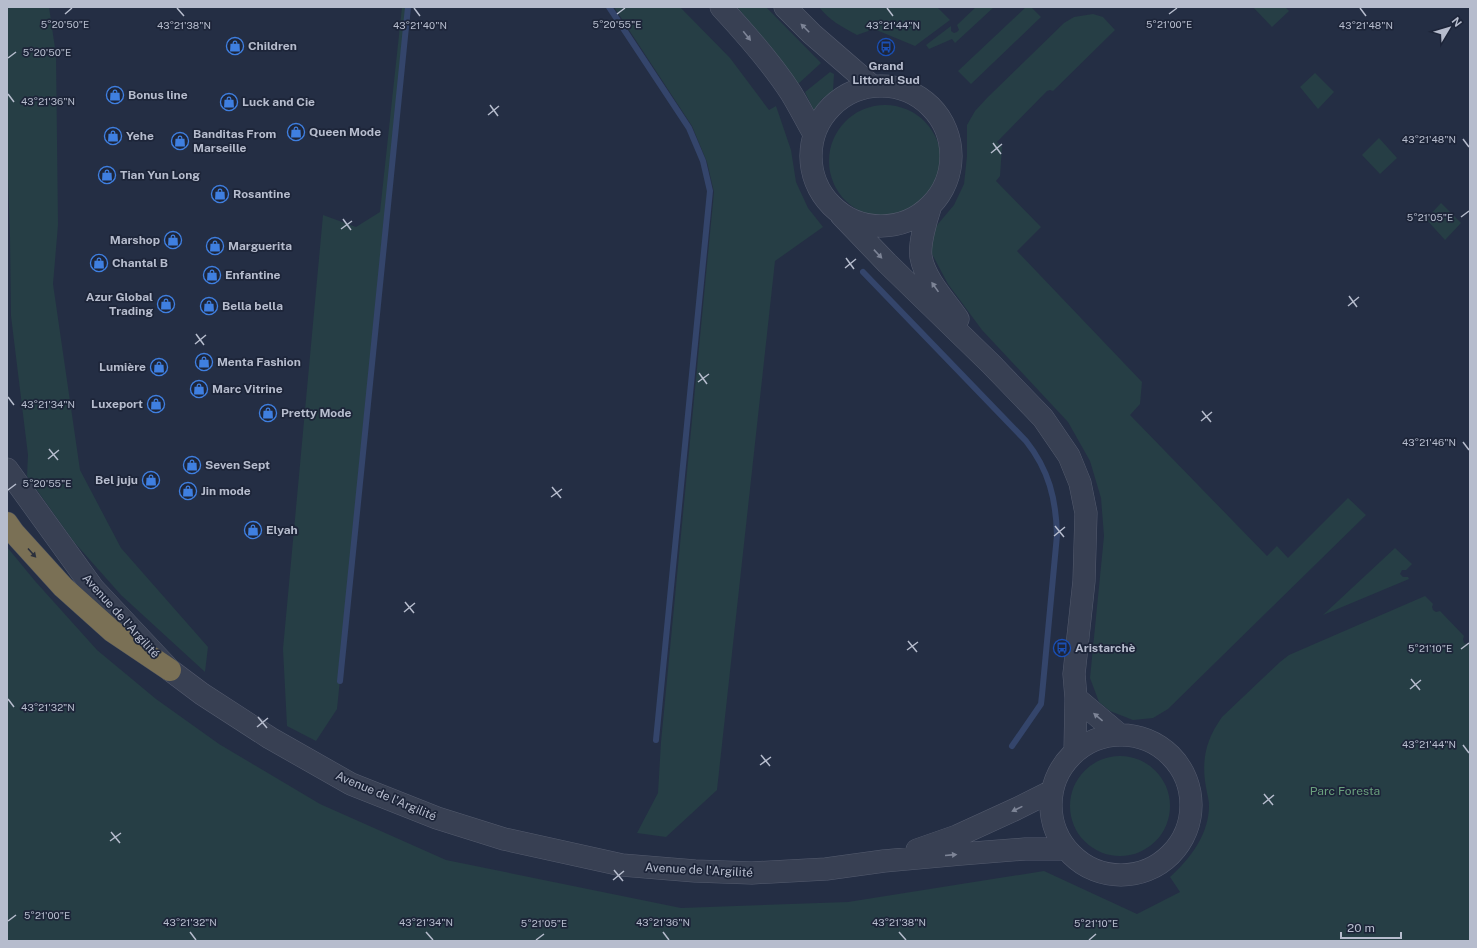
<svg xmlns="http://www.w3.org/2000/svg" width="1477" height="948" viewBox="0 0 1477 948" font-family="'Public Sans',sans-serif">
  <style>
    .green { fill: #263e45 }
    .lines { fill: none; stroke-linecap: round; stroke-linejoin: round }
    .stream { stroke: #34456b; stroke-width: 6 }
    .tertiary-casing { stroke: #545b6e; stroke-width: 23 }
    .motorway-casing { stroke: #434b5e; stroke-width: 23 }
    .tertiary { stroke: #384053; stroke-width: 22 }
    .motorway { stroke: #7a7055; stroke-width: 22 }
    .oneway { fill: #7d8496 }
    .oneway2 { fill: #2b303d }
    .ticks { fill: none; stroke: #b6bccd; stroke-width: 1.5 }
    .labels { text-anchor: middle; stroke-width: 3.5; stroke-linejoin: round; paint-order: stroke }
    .poi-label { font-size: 12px; font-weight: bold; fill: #b6bccd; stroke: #1d2539; text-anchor: start }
    .street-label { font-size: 12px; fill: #b6bccd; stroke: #1d2539 }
    .park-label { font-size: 12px; fill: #6aa07d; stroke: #1d2539 }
    .ticks-label { font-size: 10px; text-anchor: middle; fill: #b6bccd; stroke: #1d2539; stroke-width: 3.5; stroke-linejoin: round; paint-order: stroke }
  </style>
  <rect width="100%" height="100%" fill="#242e44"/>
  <!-- green -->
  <path class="green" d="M7 7H49L56 55 58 225 53 284 80 470 121 548 208 647 205 672 121 595 74 542 27 476 28 455 11 316 10 237 7 150Z
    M402 7H408L337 709 316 741 287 726 283 649 323 215 356 227 380 212Z
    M614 7H680L730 58 769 110 776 106 791 150 796 182 808 208 823 227 775 261 717 790 666 837 637 833 658 793 661 742 714 192 707 162 692 126Z
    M737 7H766L821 63 798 84 772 48Z
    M819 7H937L950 20 915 46 874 29 857 35C842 27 829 20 819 7Z
    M976 7H994L955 43 952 39 929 49 926 45 951 26V31L954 33 957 32 959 30 957 25Z
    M1026 7H1031L1041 17 971 84 958 71Z
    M1253 7H1285L1289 11 1272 27Z
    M1093 14 1103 17 1115 30 1053 91 1050 90 1047 91 997 142 1002 147 1000 176 996 181 1041 227 1017 251 1142 382 1140 404 1130 415 1267 556 1277 546 1288 558 1348 498 1366 515 1168 709 1153 718 1133 720 1110 711 1099 702 1090 678 1104 536 1101 498 1090 461 1068 422 982 330 948 284 932 254 929 240 938 224 954 205 964 184 967 156V125L975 111 987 98 1064 23 1074 17Z
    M830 72 834 74 833 91 822 99 814 111 805 92Z
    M1315 73 1334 92 1318 109 1300 87Z
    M829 161a56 56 0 1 1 112 0a56 56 0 1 1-112 0Z
    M1379 138 1397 158 1380 174 1362 155Z
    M1441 203 1461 223 1445 240 1426 219Z
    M7 547 35 581 97 650 156 699 219 744 320 804 446 860 681 908 848 902 1044 871 1137 914 1180 892 1170 877C1191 858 1210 833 1209 803 1208 796 1206 789 1205 781 1202 757 1207 738 1222 717L1280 662 1289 655 1425 596 1433 604 1432 607 1433 610 1436 612 1440 611 1464 636 1463 639 1464 643 1468 644 1470 643V941H7Z
    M1395 548 1412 564 1406 570H1402L1400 574 1403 577H1408L1409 579 1323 615Z
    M1070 806a50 50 0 1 1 100 0a50 50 0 1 1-100 0Z"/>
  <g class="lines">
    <!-- stream -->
    <path class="stream" d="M609 7 689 128 703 161 710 191 656 740
      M863 272 1026 441C1049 470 1056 499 1057 535L1042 695 1041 704 1012 746
      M340 681 408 7"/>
    <!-- tertiary casing -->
    <g class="tertiary-casing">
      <path id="tertiary" d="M721 7C746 34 771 62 791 93 799 106 806 120 814 134
        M785 7 812 34 872 86
        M811 156a70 70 0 1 1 140 0a70 70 0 1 1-140 0Z
        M930 208C926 220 919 245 921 257 925 280 946 301 958 319
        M841 215 887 263 991 364 1043 418 1069 456 1080 483 1086 513 1084 581 1074 674 1076 698 1075 752
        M7 469 93 588 170 670 202 694 270 738 351 784 437 818 504 839 622 865 695 871 752 873 826 869 884 861 961 854 1025 849H1065
        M1076 698 1120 735
        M1051 805a70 70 0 1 1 140 0a70 70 0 1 1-140 0Z
        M917 850 957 836 1016 809 1052 791"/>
    </g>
    <!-- motorway casing -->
    <g class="motorway-casing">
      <path id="motorway" d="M7 523 14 533 63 587 112 631 170 670"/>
    </g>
    <!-- tertiary -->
    <use href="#tertiary" class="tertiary"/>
    <!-- motorway -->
    <use href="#motorway" class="motorway"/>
  </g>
  <!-- one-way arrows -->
  <defs><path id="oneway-solid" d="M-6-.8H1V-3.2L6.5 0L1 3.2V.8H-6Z"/></defs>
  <g class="oneway">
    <use href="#oneway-solid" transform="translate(805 28) rotate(-135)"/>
    <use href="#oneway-solid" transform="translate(747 36) rotate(51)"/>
    <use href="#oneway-solid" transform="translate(878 254) rotate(47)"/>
    <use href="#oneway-solid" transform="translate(935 287) rotate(-125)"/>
    <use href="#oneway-solid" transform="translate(1098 717) rotate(-140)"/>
    <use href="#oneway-solid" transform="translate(1017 809) rotate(154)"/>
    <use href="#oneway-solid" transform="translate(951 855) rotate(-5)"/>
  </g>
  <use class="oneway2" href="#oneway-solid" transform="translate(32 553) rotate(48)"/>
  <!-- ticks -->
  <path class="ticks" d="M177 8 184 16M414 8 420 16M887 8 893 16M1360 8 1366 16M65 14 72 8M617 14 625 8M1169 14 1177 8M8 58 16 52M8 94 14 102M490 105 498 116M488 115 499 106M1463 139 1469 147M993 143 1001 154M991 153 1002 144M1461 217 1469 211M343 219 351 230M341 229 352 221M846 258 854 269M845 268 856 259M1349 296 1357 307M1348 306 1359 297M196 334 204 345M195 344 206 335M699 373 707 384M698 382 709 374M8 397 14 405M1202 411 1211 422M1201 421 1212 412M1463 442 1469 450M49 449 58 460M48 459 59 450M552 487 561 498M8 490 16 484M551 497 562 489M1055 526 1064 537M1054 536 1065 527M405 602 414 613M404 612 415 603M908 641 917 652M1461 649 1469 643M907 650 918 642M1411 679 1420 690M1410 689 1421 680M8 699 14 707M258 717 267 728M257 727 268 718M1463 745 1469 753M761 755 770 766M760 765 771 757M1264 794 1273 805M1263 804 1274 795M111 832 120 843M110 841 121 833M614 870 623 881M613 880 624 871M8 921 16 915M190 932 196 940M426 932 433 940M663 932 669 940M899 932 906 940M536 940 544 934M1089 940 1096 934"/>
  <!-- icons -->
  <defs>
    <g id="shop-ring" transform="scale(0.9)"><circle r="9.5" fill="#1d2539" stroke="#3f7fe0" stroke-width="1.5"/><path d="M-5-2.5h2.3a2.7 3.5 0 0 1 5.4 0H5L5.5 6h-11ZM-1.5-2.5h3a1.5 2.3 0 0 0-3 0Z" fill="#3f7fe0"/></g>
    <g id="bus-ring" transform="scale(0.9)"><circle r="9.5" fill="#1d2539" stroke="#1a4fb4" stroke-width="1.5"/><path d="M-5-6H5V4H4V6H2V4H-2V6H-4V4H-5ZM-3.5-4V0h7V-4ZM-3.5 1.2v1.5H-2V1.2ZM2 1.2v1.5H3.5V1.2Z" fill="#1a4fb4"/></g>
  </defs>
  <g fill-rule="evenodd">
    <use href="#shop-ring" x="235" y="46"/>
    <use href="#bus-ring" x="886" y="47"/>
    <use href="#shop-ring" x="115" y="95"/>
    <use href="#shop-ring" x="229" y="102"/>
    <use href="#shop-ring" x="296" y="132"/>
    <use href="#shop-ring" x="113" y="136"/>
    <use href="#shop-ring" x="180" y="141"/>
    <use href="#shop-ring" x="107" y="175"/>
    <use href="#shop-ring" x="220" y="194"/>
    <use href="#shop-ring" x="173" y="240"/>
    <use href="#shop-ring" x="215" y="246"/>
    <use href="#shop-ring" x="99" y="263"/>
    <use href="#shop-ring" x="212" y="275"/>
    <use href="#shop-ring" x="166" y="304"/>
    <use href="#shop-ring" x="209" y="306"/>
    <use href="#shop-ring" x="204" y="362"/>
    <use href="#shop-ring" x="159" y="367"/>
    <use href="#shop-ring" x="199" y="389"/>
    <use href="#shop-ring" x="156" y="404"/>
    <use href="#shop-ring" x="268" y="413"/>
    <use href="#shop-ring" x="192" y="465"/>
    <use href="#shop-ring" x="151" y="480"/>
    <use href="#shop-ring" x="188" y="491"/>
    <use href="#shop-ring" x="253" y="530"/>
    <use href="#bus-ring" x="1062" y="648"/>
  </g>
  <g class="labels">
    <!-- poi labels -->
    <g class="poi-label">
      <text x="248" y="50">Children</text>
      <text x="886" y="70" text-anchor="middle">Grand<tspan x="886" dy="14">Littoral Sud</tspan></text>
      <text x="128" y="99">Bonus line</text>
      <text x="242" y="106">Luck and Cie</text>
      <text x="309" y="136">Queen Mode</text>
      <text x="193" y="138">Banditas From<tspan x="193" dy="14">Marseille</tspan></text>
      <text x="126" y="140">Yehe</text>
      <text x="120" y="179">Tian Yun Long</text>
      <text x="233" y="198">Rosantine</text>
      <text x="160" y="244" text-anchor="end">Marshop</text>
      <text x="228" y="250">Marguerita</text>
      <text x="112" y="267">Chantal B</text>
      <text x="225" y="279">Enfantine</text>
      <text x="153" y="301" text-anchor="end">Azur Global<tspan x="153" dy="14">Trading</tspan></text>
      <text x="222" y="310">Bella bella</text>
      <text x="217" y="366">Menta Fashion</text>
      <text x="146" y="371" text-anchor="end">Lumière</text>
      <text x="212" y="393">Marc Vitrine</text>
      <text x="143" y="408" text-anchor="end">Luxeport</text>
      <text x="281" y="417">Pretty Mode</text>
      <text x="205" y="469">Seven Sept</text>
      <text x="138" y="484" text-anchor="end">Bel juju</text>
      <text x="201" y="495">Jin mode</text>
      <text x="266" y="534">Elyah</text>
      <text x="1075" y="652">Aristarchè</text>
    </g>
    <!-- street labels -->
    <g class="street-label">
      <text transform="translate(121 616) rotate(48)" y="4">Avenue de l'Argilité</text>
      <text transform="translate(386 796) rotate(23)" y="4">Avenue de l'Argilité</text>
      <text transform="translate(699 870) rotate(3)" y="4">Avenue de l'Argilité</text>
    </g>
    <!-- park labels -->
    <g class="park-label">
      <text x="1345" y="795">Parc Foresta</text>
    </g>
  </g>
  <g class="ticks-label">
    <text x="65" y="28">5°20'50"E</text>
    <text x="617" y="28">5°20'55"E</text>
    <text x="1169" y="28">5°21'00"E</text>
    <text x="184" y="29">43°21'38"N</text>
    <text x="420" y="29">43°21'40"N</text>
    <text x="893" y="29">43°21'44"N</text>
    <text x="1366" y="29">43°21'48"N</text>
    <text x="47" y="56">5°20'50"E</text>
    <text x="48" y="105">43°21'36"N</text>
    <text x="1429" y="143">43°21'48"N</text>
    <text x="1430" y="221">5°21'05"E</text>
    <text x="48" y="408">43°21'34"N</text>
    <text x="1429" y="446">43°21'46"N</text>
    <text x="47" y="487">5°20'55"E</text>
    <text x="1430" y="652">5°21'10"E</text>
    <text x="48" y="711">43°21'32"N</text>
    <text x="1429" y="748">43°21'44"N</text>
    <text x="47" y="919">5°21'00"E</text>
    <text x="190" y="926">43°21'32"N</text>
    <text x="426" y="926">43°21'34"N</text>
    <text x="663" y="926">43°21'36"N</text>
    <text x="899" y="926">43°21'38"N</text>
    <text x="544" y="927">5°21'05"E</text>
    <text x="1096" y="927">5°21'10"E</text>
  </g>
  <!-- border -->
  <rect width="1477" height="948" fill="none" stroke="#b6bccd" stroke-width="16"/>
  <!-- north arrow -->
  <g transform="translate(1449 28) rotate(52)" stroke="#1d2539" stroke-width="3" paint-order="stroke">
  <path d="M0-3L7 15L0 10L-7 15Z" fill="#b6bccd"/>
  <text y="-6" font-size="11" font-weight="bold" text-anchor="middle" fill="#b6bccd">N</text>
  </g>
  <!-- scale -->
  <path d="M1341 932v6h60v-6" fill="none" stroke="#b6bccd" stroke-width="2"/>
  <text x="1347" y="932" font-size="12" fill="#b6bccd" stroke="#1d2539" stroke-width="3" paint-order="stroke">20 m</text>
</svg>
